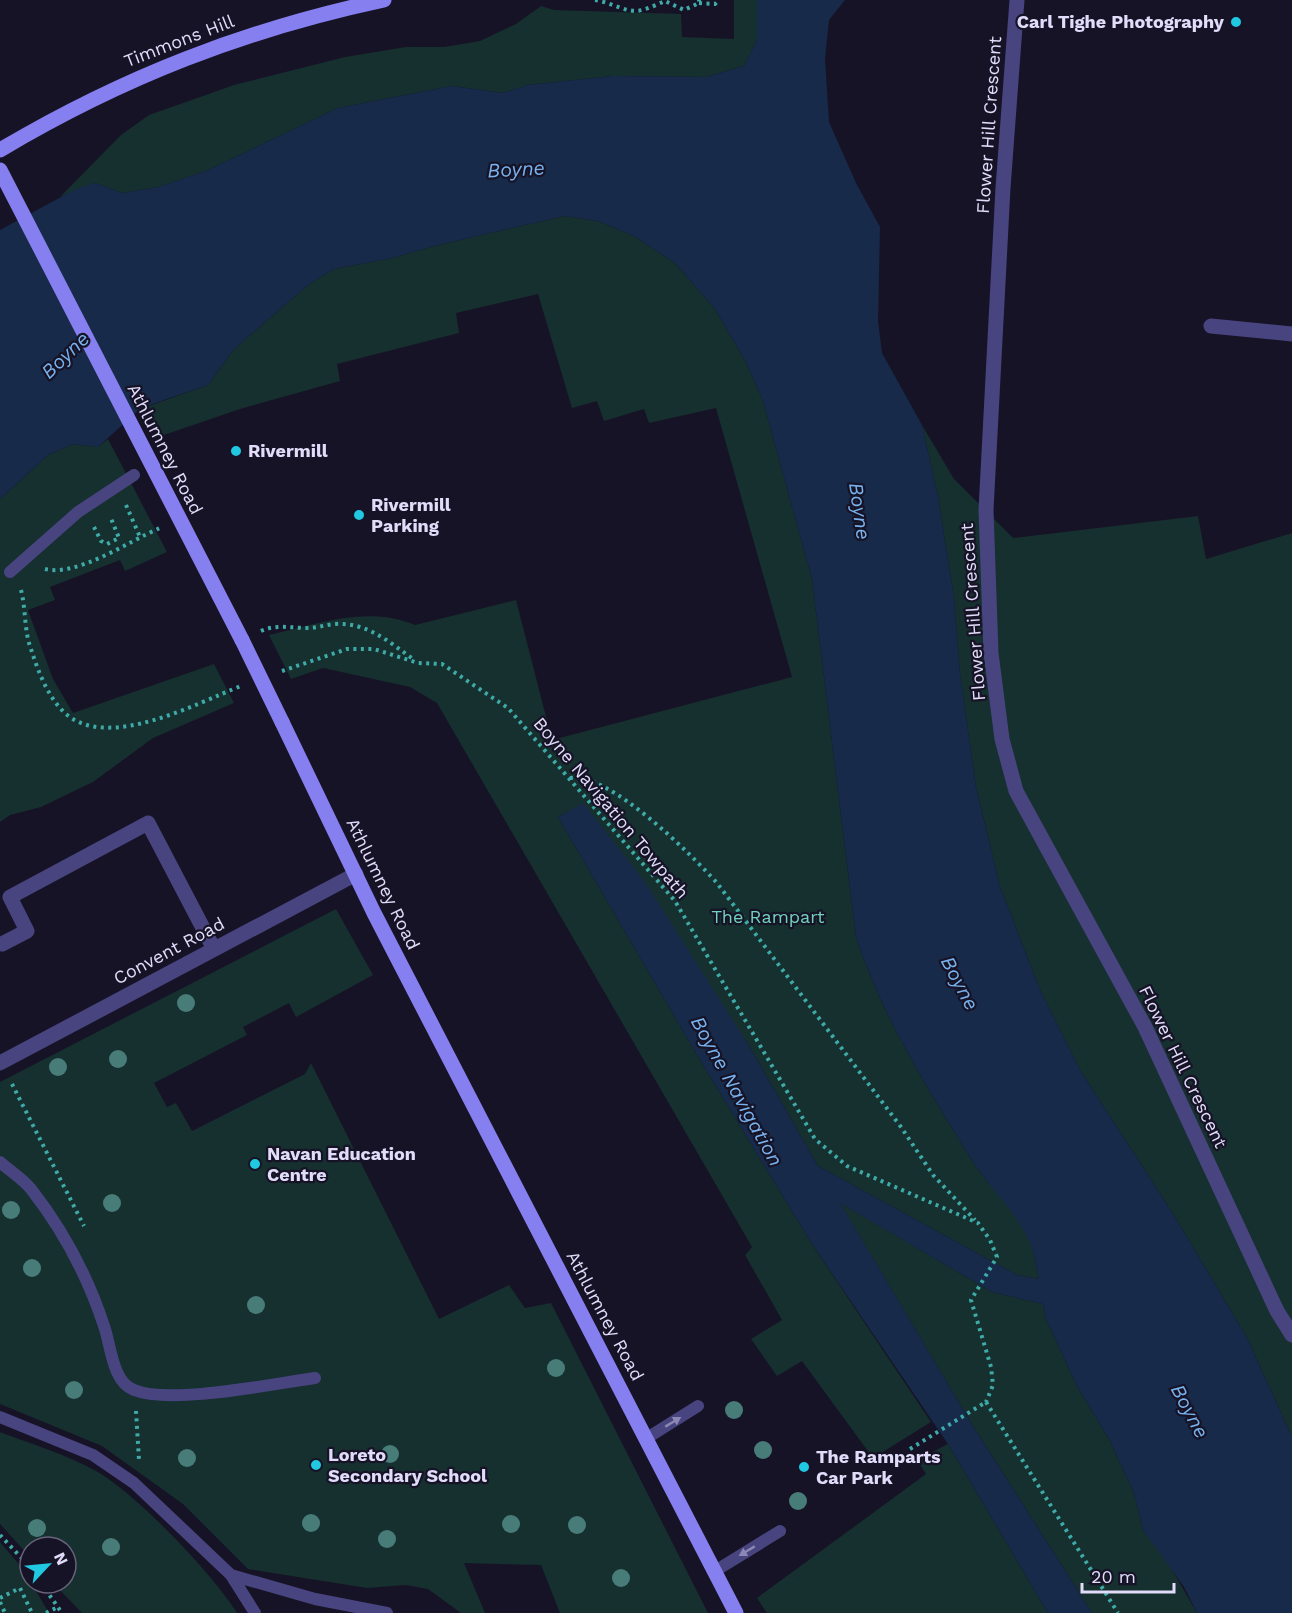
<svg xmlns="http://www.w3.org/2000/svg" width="1292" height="1613" viewBox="0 0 1292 1613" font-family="'Work Sans',sans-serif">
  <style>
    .green { fill: #162f2f }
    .water { fill: #172a4a }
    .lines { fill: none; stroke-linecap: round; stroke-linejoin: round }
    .path { stroke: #3faba8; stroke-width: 4; stroke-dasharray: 3 4.5; stroke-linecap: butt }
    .service { stroke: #48447f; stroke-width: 12 }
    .minor { stroke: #48447f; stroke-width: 15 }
    .secondary { stroke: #867fef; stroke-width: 15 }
    .secondary-bridge { stroke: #867fef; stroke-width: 15 }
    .tree { fill: #487c79 }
    .oneway { fill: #8c88b6 }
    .poi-dot { fill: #20c8e2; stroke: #171326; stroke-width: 2 }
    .labels { text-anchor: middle; stroke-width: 4.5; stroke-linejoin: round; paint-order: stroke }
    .poi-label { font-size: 18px; font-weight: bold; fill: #e0dcfa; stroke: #171326; text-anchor: start }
    .street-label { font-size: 18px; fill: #e0dcfa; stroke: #171326 }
    .park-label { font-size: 18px; fill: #70d2bd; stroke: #171326 }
    .water-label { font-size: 20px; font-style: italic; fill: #77b2ee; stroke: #171326 }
  </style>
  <rect width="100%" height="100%" fill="#171326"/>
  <!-- green -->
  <path class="green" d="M734 0H757V40L744 66 706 77 613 76 528 85 503 93 452 86 338 108 206 171 158 187 123 193 95 183 60 197 121 135 149 115 234 85 345 57 406 47H444L480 41 516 24 541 6 554 10 681 14 682 37 734 39Z
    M564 216 598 221 634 236 675 263 715 309 746 362 763 401 812 579 856 937C881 1014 927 1088 970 1157 988 1187 1017 1210 1031 1243 1035 1254 1036 1268 1039 1279L1017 1275 818 1166 749 1046 583 804 558 817 700 1060 812 1244 931 1422 873 1458 802 1361 777 1376 751 1339 782 1320 745 1255 752 1247 437 703 410 687 323 668 291 679 269 635C317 624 368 605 415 625L516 600 552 740 792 677 716 408 649 423 644 409 604 421 597 401 572 408 538 294 456 313 459 333 337 364 340 381 240 409 161 436 146 407 208 385 233 350 308 285 334 269 392 258 434 246Z
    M922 425 954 479 1013 538 1198 516 1206 559 1292 533V1437L1247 1338 1175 1217 1080 1070 1041 992 1000 887 976 787 960 674 954 598 938 497Z
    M108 439 167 552 125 571 120 560 50 587 55 600 28 610 53 679 73 713 214 664 234 703 153 738 93 782 41 807 10 815 0 822V499L48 455 73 444 98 447Z
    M336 909 373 975 296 1017 289 1003 243 1027 247 1035 154 1083 167 1107 176 1103 192 1131 305 1074 311 1063 439 1319 509 1285 525 1308 551 1303 708 1613H560L541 1565 464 1563 485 1613H461L428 1589 406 1585 367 1588 248 1569 183 1504 102 1446 0 1404V1082Z
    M839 1202 992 1292 1043 1304 1046 1319 1077 1386 1109 1439 1134 1493 1143 1530 1166 1559 1197 1613H1092L973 1426Z
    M0 1432C31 1444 65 1454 94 1470 133 1490 214 1575 237 1613H82L53 1583H66V1547H30V1557L0 1524Z
    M948 1444 1048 1613H767L757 1598 926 1474 917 1460Z
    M0 1542 23 1569 49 1613H0Z"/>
  <!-- water -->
  <path class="water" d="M757 0H845L829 20 825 59 829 122 856 183 880 227 878 321 882 353 922 425 938 497 954 598 960 674 976 787 1000 887 1041 992 1080 1070 1175 1217 1247 1338 1292 1437V1613H1197L1184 1587 1143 1530 1134 1493 1109 1439 1077 1386 1046 1319 1043 1304 992 1292 840 1203 973 1426 1092 1613H1048L948 1444 812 1244 700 1060 558 817 583 803 645 882 749 1046 818 1166 1017 1275 1039 1279C1036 1267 1035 1254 1030 1243 1016 1210 988 1187 970 1157 927 1088 881 1014 856 937L812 579 763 401 746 362 715 309 675 263 634 236 598 221 564 216 434 246 392 258 334 269 308 285 233 350 208 385 141 408 98 447 73 444 48 455 0 499V230L74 190 95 183 123 193 158 187 206 171 338 108 452 86 503 93 528 85 613 76 706 77 744 66 757 40Z"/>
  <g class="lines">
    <!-- path -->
    <path class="path" d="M595 0C611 2 627 14 642 10 650 8 658 4 665 1L684 10 699 3V0
      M699 3 715 4 719 0
      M126 505 140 537
      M94 527 101 541 107 544 119 538 110 516
      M45 569C77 577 129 541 160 528
      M21 590C26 609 24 631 31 649 38 671 48 698 66 714 109 751 197 703 241 686
      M261 631C276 624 291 628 307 628 316 628 325 625 335 624 367 622 389 642 413 659
      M282 671 347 649H374L418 663 442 664 508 708 675 901 815 1139 847 1166 978 1223 990 1240 997 1257 971 1300 991 1367 993 1385 986 1402
      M570 778C609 772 692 855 717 883L901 1127 933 1175 975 1220
      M12 1084 84 1226
      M986 1402 1118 1613
      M136 1411 139 1460
      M910 1449 986 1402
      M0 1535 30 1567
      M41 1583 62 1613
      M0 1598 20 1588 32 1613
      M0 1602 5 1613
      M46 1613 58 1607"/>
    <!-- service -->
    <path class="service" d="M10 572 78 512 134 475
      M0 1162C10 1171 23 1179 31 1189 63 1230 88 1277 104 1326 111 1345 112 1382 134 1390 171 1405 271 1384 315 1378
      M0 1417 93 1455 134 1483 231 1575 255 1613
      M647 1438 698 1406
      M715 1571 780 1531
      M231 1575 315 1599 387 1613"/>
    <!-- minor -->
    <path class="minor" d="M1017 0 1003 188 986 510 991 653 1002 739 1016 791 1145 1027 1277 1311 1292 1335
      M1211 326 1292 334
      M2 944 27 931 10 897 148 823 214 949
      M0 1063 356 874"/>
    <!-- secondary -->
    <path class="secondary" d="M0 150C123 77 244 30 384 0
      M0 170 242 640
      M282 722 374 913 736 1613"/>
    <!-- secondary-bridge -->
    <path class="secondary-bridge" d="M242 640 282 722"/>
  </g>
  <!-- trees -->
  <g class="tree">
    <circle cx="186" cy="1003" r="9"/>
    <circle cx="118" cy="1059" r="9"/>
    <circle cx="58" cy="1067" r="9"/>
    <circle cx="112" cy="1203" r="9"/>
    <circle cx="11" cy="1210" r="9"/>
    <circle cx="32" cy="1268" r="9"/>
    <circle cx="256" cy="1305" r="9"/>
    <circle cx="556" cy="1368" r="9"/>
    <circle cx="74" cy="1390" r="9"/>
    <circle cx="734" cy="1410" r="9"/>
    <circle cx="763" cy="1450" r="9"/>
    <circle cx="390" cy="1454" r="9"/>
    <circle cx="187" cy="1458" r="9"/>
    <circle cx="798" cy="1501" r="9"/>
    <circle cx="311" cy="1523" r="9"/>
    <circle cx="511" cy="1524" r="9"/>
    <circle cx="577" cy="1525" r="9"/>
    <circle cx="37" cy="1528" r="9"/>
    <circle cx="387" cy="1539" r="9"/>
    <circle cx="111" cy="1547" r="9"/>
    <circle cx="621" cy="1578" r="9"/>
  </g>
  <!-- one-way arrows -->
  <defs><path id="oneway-solid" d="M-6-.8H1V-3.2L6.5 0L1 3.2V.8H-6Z" transform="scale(1.5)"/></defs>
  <g class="oneway">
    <use href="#oneway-solid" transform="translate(673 1422) rotate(-31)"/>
    <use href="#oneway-solid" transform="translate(747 1551) rotate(149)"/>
  </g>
  <!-- markers -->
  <g class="poi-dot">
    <circle cx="1236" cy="22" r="6"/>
    <circle cx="236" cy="451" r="6"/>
    <circle cx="359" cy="515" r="6"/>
    <circle cx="255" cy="1164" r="6"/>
    <circle cx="316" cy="1465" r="6"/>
    <circle cx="804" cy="1467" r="6"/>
  </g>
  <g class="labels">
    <!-- poi labels -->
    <g class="poi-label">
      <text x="1224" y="28" text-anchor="end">Carl Tighe Photography</text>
      <text x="248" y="457">Rivermill</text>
      <text x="371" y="511">Rivermill<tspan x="371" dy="21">Parking</tspan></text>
      <text x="267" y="1160">Navan Education<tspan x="267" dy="21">Centre</tspan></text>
      <text x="328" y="1461">Loreto<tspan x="328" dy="21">Secondary School</tspan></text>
      <text x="816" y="1463">The Ramparts<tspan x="816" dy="21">Car Park</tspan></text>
    </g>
    <!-- street labels -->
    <g class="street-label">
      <text transform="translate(179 41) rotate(-21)" y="6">Timmons Hill</text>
      <text transform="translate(989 125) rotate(-86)" y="6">Flower Hill Crescent</text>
      <text transform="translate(165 449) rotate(63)" y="6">Athlumney Road</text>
      <text transform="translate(973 612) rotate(-94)" y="6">Flower Hill Crescent</text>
      <text transform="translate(611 808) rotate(50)" y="6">Boyne Navigation Towpath</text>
      <text transform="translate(383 884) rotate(64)" y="6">Athlumney Road</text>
      <text transform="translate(169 951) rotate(-28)" y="6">Convent Road</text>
      <text transform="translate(1183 1067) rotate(64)" y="6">Flower Hill Crescent</text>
      <text transform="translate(605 1316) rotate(62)" y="6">Athlumney Road</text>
    </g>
    <!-- park labels -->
    <g class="park-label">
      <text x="768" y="923">The Rampart</text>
    </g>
    <!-- water labels -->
    <g class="water-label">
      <text transform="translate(516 169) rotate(-3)" y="7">Boyne</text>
      <text transform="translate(65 355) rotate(-44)" y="7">Boyne</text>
      <text transform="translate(860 511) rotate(82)" y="7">Boyne</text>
      <text transform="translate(960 983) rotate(62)" y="7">Boyne</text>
      <text transform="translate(737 1091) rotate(61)" y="7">Boyne Navigation</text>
      <text transform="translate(1190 1411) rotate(62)" y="7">Boyne</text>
    </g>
  </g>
  <!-- north arrow -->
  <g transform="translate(48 1565) rotate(64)"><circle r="28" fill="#171326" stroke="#67637b" stroke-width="1.5"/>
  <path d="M0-4.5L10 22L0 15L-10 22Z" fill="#20c8e2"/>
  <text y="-9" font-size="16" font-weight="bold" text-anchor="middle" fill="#e0dcfa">N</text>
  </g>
  <!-- scale -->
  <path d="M1082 1583v9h92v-9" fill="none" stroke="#e0dcfa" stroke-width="3"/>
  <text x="1091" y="1583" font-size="18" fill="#e0dcfa" stroke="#171326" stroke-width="4.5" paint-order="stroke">20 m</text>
</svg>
